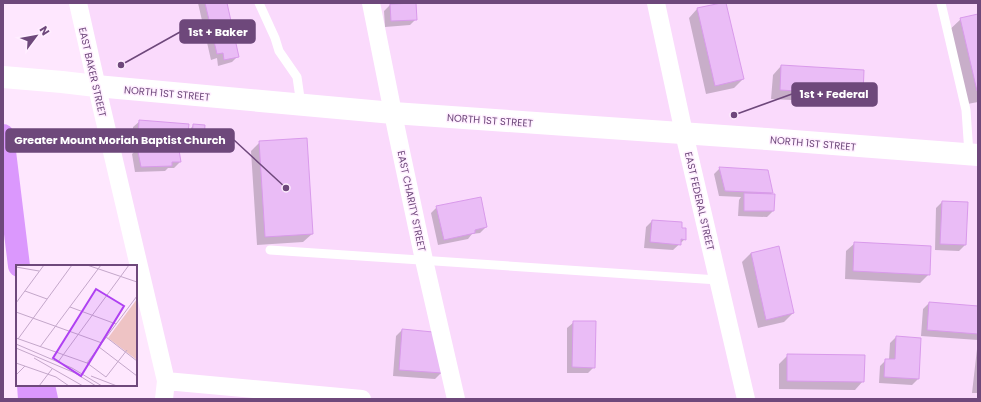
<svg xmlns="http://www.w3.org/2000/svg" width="981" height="402" viewBox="0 0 981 402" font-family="Poppins,sans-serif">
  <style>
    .residential { fill: #fadafc }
    .shadow { fill: #0003 }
    .building { fill: #eabcf6; stroke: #d99aeb }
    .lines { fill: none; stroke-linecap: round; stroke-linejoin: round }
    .lane { stroke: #fff; stroke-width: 9 }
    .street { stroke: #fff; stroke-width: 18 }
    .secondary { stroke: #fff; stroke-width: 22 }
    .highway { stroke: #db98fd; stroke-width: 22 }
    .labels { text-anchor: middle; stroke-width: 3; stroke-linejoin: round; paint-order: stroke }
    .street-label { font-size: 10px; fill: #6e487b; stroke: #ffefff }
    .inset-road { fill: none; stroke: #c4a7ca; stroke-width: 1 }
    .view { fill: #af41f2; fill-opacity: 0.15; stroke: #af41f2; stroke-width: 2 }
    .inset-edge { fill: none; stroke: #6e487b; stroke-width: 2 }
    .leader { fill: none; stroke: #6e487b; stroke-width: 1.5 }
    .callout-dot { fill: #6e487b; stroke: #ffefff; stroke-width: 1.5 }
    .callout { fill: #6e487b; stroke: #6e487b; stroke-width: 1.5 }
    .callout-label { font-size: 11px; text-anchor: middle; font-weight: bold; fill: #fff }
  </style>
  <rect width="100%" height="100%" fill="#fee7fe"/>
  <!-- residential -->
  <path class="residential" d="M78 3H978V399H164Z"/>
  <!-- shadow -->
  <path class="shadow" d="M198 3H226L238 56 232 62 218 66 217 58 211 60Z
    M725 3 743 79 734 88 706 94 689 18 697 9Z
    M390 5 416 19 410 25 385 27 384 11Z
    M978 15V102L962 105 946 33 961 19Z
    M781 66 862 94 853 103 771 99 773 75Z
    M140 121 186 141 180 147 166 146 163 149 180 162 174 168H168L165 171 135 172 132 154 139 147 132 146 133 127Z
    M194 125 203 138 200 141 190 140 191 128Z
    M260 142 312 234 303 242 257 245 251 151Z
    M720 168 772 193 770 195 773 211 767 217 738 216 739 200 741 197 719 196 714 174Z
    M942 202 967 203 965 245 959 251 935 250 936 208Z
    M437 207 486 227 480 233 472 234 468 239 438 245 431 213Z
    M652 221 680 229 685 239 673 250 644 248 646 227Z
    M855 243 929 274 920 283 845 279 846 251Z
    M778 247 793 313 784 322 758 328 742 262 751 253Z
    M929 303 978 307V340L921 336 923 309Z
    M574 322 594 367 588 373H567V328Z
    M402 330 441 373 435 379 393 376 396 336Z
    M896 337 918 379 912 385 879 383 880 366 886 360H889L890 343Z
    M978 348V393H972L977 349Z
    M788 355 863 381 855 390 779 389V364Z"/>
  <!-- building -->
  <path class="building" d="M205 3H227L239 57 224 60 223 53 217 54Z
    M416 3 417 20 391 21 390 4Z
    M721 3H726L744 79 715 86 697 8Z
    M978 14V91H977L960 18Z
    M781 65 864 70 863 95 780 90Z
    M139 120 189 124 187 142 171 140V143L138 140Z
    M193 124 205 125 204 139 192 138Z
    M307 138 313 234 265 237 259 141Z
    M137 147 179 150 181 162H172V166L141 167Z
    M719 167 768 170 773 193 725 191Z
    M744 193 775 194 774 211H744Z
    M481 197 487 227 475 230V233L444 240 436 206Z
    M942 201 968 202 966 245 940 244Z
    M652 220 682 222V228H686V240L681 239V245L650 242Z
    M854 242 931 246 930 275 853 271Z
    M779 246 794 313 766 320 751 253Z
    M929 302 978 306V334L927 330Z
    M573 321H596L595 368 572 367Z
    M402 329 433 332 442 373 399 370Z
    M896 336 921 338 919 379 884 377 885 359H895Z
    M787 354 865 355 864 382 787 381Z"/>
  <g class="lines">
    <!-- lane -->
    <path class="lane" d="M259 3 275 38 279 51 297 77 301 105
      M941 3 966 110 969 154
      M270 250 718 280"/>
    <!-- street -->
    <path class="street" d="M78 3 101 105 166 381 164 399
      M371 3 396 128 424 260 456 399
      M656 3 684 133 746 399
      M166 381 362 399"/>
    <!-- secondary -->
    <path class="secondary" d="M3 77 62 82 96 86 393 113 767 139 978 155"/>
    <!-- highway -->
    <path class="highway" d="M3 135 19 266
      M28 385 29 399
      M44 385 47 399"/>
  </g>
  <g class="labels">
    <!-- street labels -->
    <g class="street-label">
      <text transform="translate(93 72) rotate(77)" y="4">EAST BAKER STREET</text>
      <text transform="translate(167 93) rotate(5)" y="4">NORTH 1ST STREET</text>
      <text transform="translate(490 120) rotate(4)" y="4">NORTH 1ST STREET</text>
      <text transform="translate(813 143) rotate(5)" y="4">NORTH 1ST STREET</text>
      <text transform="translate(412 201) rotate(78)" y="4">EAST CHARITY STREET</text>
      <text transform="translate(700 201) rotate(77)" y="4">EAST FEDERAL STREET</text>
    </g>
  </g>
  <!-- overview -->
  <g transform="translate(16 265)">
    <rect width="121" height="121" fill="#fee7fe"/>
    <path d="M121 34V95L92 73Z" fill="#eec3c4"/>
    <path class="inset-road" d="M71 0 121 17M0 2 23 6M9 26 31 34M0 38 28 0M54 42 100 59M0 47 86 78M90 72 121 96M0 73 71 98 90 112 111 85M2 74 56 0M0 79 56 103 86 121M24 82 85 0M83 82 121 111M0 83 59 108 80 121M18 93 67 121M42 97 113 0M0 98 40 112 53 121M71 98 121 31M0 110 9 101M75 111 101 121M23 121 36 104"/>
    <path class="view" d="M80 24 108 41 65 111 37 93Z"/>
    <rect width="121" height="121" class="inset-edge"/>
  </g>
  <!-- callouts -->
  <path class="leader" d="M121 65L180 32M734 115L792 94M286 188L234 140"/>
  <g class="callout-dot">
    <circle cx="121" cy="65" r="4"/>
    <circle cx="734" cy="115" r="4"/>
    <circle cx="286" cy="188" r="4"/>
  </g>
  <g class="callout">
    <rect x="180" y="20" width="75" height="23" rx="4"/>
    <rect x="792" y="83" width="85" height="23" rx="4"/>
    <rect x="6" y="129" width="228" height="23" rx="4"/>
  </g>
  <g class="callout-label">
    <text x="218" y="36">1st + Baker</text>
    <text x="834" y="98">1st + Federal</text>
    <text x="120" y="144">Greater Mount Moriah Baptist Church</text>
  </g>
  <!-- border -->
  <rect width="981" height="402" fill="none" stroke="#6e487b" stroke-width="8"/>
  <!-- north arrow -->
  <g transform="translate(36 36) rotate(58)" stroke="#ffefff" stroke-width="3" paint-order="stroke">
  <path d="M0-3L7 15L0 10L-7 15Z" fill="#6e487b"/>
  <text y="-6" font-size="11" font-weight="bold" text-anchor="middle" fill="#6e487b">N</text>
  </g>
</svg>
